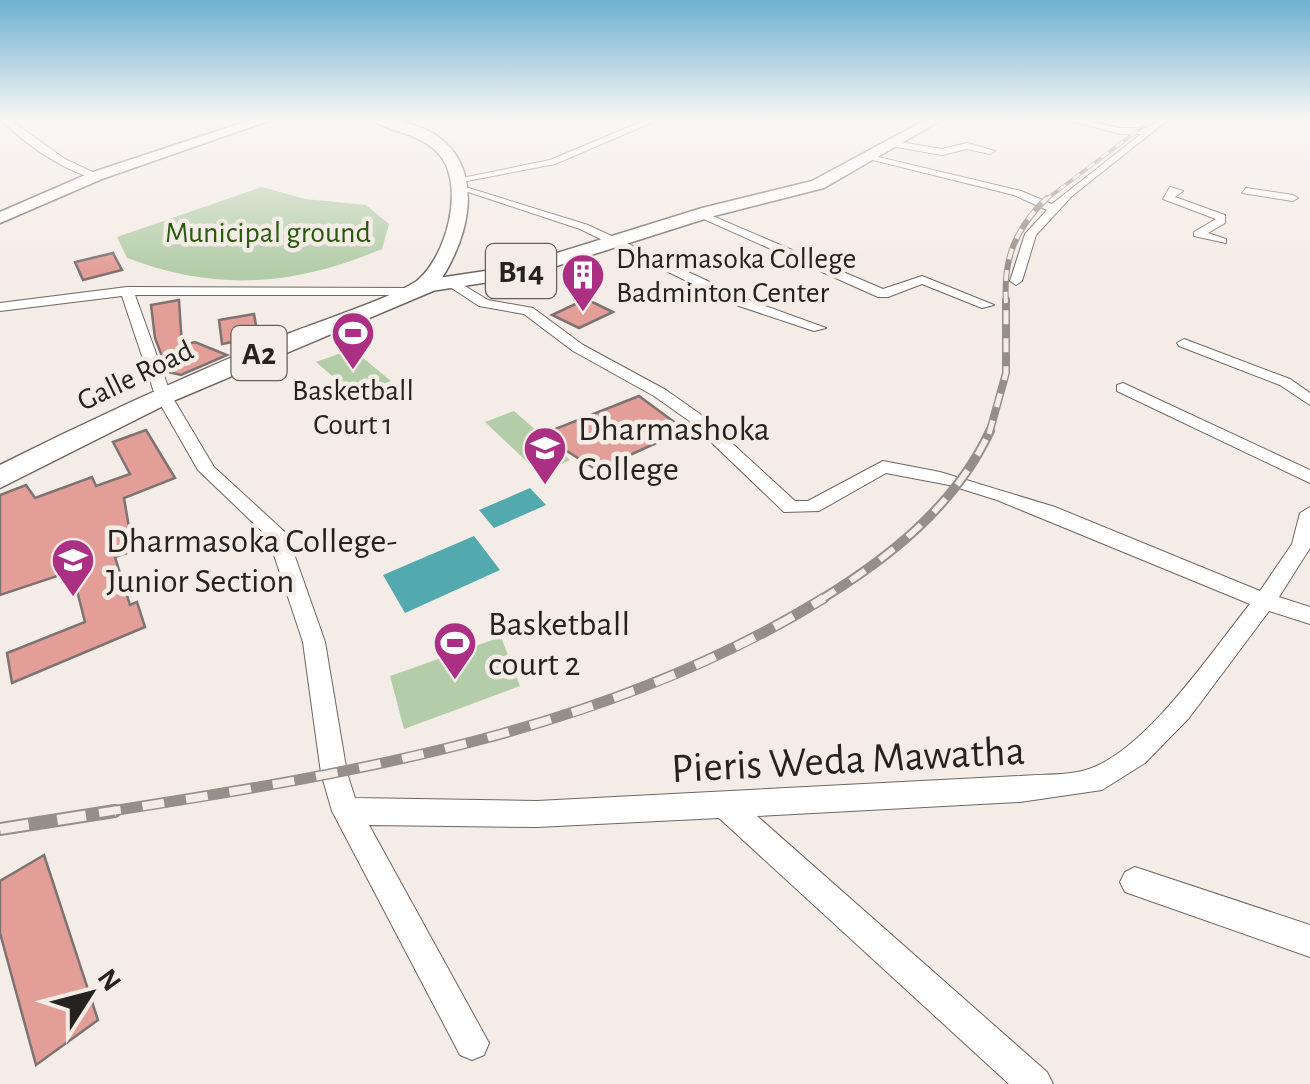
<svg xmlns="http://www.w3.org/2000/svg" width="1310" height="1084" viewBox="0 0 1310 1084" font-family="'Alegreya Sans',sans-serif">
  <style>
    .green { fill: #b3cda8 }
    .water { fill: #53aaae }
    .building { fill: #e49e98; stroke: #7d7372; stroke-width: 2.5 }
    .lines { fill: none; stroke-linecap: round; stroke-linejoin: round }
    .minor-casing { stroke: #6d6661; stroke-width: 2 }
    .primary-casing { stroke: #6d6661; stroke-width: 3 }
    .trunk-casing { stroke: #6d6661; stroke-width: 3 }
    .minor { fill: #fff; fill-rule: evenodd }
    .primary { fill: #fff; fill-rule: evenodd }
    .trunk { fill: #fff; fill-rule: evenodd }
    .rail-far5-casing { stroke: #948f8a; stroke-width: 4 }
    .rail-far4-casing { stroke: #948f8a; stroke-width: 6 }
    .rail-far3-casing { stroke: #948f8a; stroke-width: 8 }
    .rail-far2-casing { stroke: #948f8a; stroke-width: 10 }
    .rail-far1-casing { stroke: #948f8a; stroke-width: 11 }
    .rail-casing { stroke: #948f8a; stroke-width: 14 }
    .rail-far5 { stroke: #f4ece6; stroke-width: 2.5; stroke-dasharray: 9; stroke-linecap: butt }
    .rail-far4 { stroke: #f4ece6; stroke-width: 4; stroke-dasharray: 11; stroke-linecap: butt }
    .rail-far3 { stroke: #f4ece6; stroke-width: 5; stroke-dasharray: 14; stroke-linecap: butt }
    .rail-far2 { stroke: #f4ece6; stroke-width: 6; stroke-dasharray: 18; stroke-linecap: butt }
    .rail-far1 { stroke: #f4ece6; stroke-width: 8; stroke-dasharray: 22; stroke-linecap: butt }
    .rail { stroke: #f4ece6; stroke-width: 10; stroke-dasharray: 29; stroke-linecap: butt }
    .labels { text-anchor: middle; stroke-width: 9; stroke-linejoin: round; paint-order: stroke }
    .far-park-label { font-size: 30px; fill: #2a580e; stroke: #f4ece6 }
    .far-poi-label { font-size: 30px; fill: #252220; stroke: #f4ece6; text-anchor: start }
    .far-street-label { font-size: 30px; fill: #252220; stroke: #f4ece6 }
    .shield { fill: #f4ece6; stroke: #635f5b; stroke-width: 2.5 }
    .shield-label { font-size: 32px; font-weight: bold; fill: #252220 }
    .poi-label { font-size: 35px; fill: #252220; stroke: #f4ece6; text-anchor: start }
    .near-street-label { font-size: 42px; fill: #252220; stroke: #f4ece6 }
  </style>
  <rect width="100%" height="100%" fill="#f4ece6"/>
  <!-- green -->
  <path class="green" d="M262 187 305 199 366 205 389 224 382 249C294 286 217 292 127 258L117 237Z
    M352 349 391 381 354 395 316 362Z
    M514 411 570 460 540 474 485 422Z
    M501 637 520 686 404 729 390 676Z"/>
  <!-- water -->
  <path class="water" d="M530 488 546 505 494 528 479 510Z
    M474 536 500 570 405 613 383 575Z"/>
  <!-- building -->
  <path class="building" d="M113 253 122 270 83 280 75 262Z
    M586 299 613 312 579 328 552 315Z
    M179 300 182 346 195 342 227 355 181 375 168 372 155 338 151 305Z
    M254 314 258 337 222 344 219 320Z
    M639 396 685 430 597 470 548 439 555 435 550 431Z
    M146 430 175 478 124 498 133 551 115 557 130 605 137 602 145 627 12 683 7 653 85 622 72 571 0 595V495L26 485 35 498 92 477 96 486 130 474 113 442Z
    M44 855 98 1020 36 1065 0 933V881Z"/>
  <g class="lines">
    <!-- minor casing -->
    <g class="minor-casing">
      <path id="minor" d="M0 119H9L65 159 101 176 96 179C60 169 27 145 0 119Z
        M399 119H415L393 125 389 123Z
        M648 119H660L555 164 462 182 457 179 550 160Z
        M1064 119H1080L1120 128H1147L1160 119H1169L1072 196 1036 235 1022 281 1016 285 1010 281 1025 234 1047 210 1014 195 865 158 870 155 1021 191 1052 204 1141 134H1120Z
        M894 141 942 149 967 143 995 151 990 154 967 149 942 155 891 146Z
        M459 185 588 225 746 299 826 328 814 331 736 305 580 229 459 189Z
        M1170 187 1183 191 1175 197 1225 215V223L1208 233 1226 239V243L1194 236V232L1216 219 1163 199Z
        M1246 188 1293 195 1298 198 1293 201 1242 193Z
        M701 211 883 289 922 276 994 305 982 308 922 284 888 297H878L697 216 696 214Z
        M455 280 488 300 533 308 583 345 666 390 700 414 795 501H808L883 461 940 472 1055 507 1260 591 1292 544 1300 513 1310 507V548L1279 597 1310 607V624L1269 611 1189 718 1145 763 1102 790 1020 802 757 816 1047 1072 1053 1084H1009L719 818 537 827 369 825 489 1043 484 1055 472 1060 460 1055 332 811 321 773 303 642 268 537 198 470 155 395 122 296 0 311V303L127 287 413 288 414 291 408 295H135L171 395 214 467 287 534 325 642 347 773 355 798 537 801 1020 776C1041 774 1069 776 1089 769 1147 749 1212 651 1250 604L997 500 949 485 886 473 819 511 784 512 688 420 654 396 573 351 524 314 479 306 450 287 449 284Z
        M1184 339 1290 379 1310 393V405L1280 385 1179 346 1177 343Z
        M1123 383 1310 470V483L1117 391V385Z
        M1135 867 1310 925V957L1125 892 1120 882 1125 872Z"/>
    </g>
    <!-- primary casing -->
    <g class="primary-casing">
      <path id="primary" d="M254 119H274L102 179 0 223V212L90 173Z
        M927 119H943L824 188 714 216 522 277 425 292 415 286 425 280 512 267 702 208 812 181Z"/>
    </g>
    <!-- trunk casing -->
    <g class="trunk-casing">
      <path id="trunk" d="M370 119C484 119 489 215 433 291L173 401 0 488V465C94 418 188 375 285 335 312 324 403 294 419 279 446 255 464 190 442 158 425 133 392 134 370 119Z"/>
    </g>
    <!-- minor -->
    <use href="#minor" class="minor"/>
    <!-- primary -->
    <use href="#primary" class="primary"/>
    <!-- trunk -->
    <use href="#trunk" class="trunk"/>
    <!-- rail-far5 casing -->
    <g class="rail-far5-casing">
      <path id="rail-far5" d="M1044 201 1153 119"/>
    </g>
    <!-- rail-far4 casing -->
    <g class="rail-far4-casing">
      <path id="rail-far4" d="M1006 303C1003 259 1015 229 1047 198"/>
    </g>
    <!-- rail-far3 casing -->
    <g class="rail-far3-casing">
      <path id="rail-far3" d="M989 434 1006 373V300"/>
    </g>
    <!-- rail-far2 casing -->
    <g class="rail-far2-casing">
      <path id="rail-far2" d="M820 600C889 558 955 506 990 431"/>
    </g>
    <!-- rail-far1 casing -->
    <g class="rail-far1-casing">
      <path id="rail-far1" d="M99 813C349 774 605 733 824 598"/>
    </g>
    <!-- rail casing -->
    <g class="rail-casing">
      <path id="rail" d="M0 829 115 811"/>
    </g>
    <!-- rail-far5 -->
    <use href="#rail-far5" class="rail-far5"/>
    <!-- rail-far4 -->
    <use href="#rail-far4" class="rail-far4"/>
    <!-- rail-far3 -->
    <use href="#rail-far3" class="rail-far3"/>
    <!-- rail-far2 -->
    <use href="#rail-far2" class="rail-far2"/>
    <!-- rail-far1 -->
    <use href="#rail-far1" class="rail-far1"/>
    <!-- rail -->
    <use href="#rail" class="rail"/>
  </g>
  <!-- sky -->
  <linearGradient id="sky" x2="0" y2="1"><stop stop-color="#6cb0d1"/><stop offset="0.44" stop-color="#faf6f4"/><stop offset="1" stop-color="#faf6f4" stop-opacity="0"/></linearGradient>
  <rect width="1310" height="271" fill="url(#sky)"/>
  <!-- icons -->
  <defs>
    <g id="building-pin" transform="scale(2.25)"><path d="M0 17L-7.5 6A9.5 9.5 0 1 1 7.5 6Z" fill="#ab3084" stroke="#f4ece6"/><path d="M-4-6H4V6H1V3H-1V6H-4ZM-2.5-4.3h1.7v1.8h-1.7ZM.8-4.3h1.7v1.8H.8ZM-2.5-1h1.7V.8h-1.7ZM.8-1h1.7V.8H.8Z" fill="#fff"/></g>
    <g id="stadium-pin" transform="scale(2.25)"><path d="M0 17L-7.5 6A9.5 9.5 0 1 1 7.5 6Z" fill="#ab3084" stroke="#f4ece6"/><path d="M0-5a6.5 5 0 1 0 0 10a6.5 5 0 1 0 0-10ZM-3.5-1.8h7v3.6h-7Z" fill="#fff"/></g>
    <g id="university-pin" transform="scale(2.25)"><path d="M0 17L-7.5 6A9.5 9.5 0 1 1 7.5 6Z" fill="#ab3084" stroke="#f4ece6"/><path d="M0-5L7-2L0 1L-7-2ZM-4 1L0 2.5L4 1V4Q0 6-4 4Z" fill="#fff"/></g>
    <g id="school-pin" transform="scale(2.25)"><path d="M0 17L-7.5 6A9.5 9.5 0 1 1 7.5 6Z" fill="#ab3084" stroke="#f4ece6"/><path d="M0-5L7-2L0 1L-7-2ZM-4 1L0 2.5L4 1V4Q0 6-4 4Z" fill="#fff"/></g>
  </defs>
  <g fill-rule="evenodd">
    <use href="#building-pin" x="583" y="275"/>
    <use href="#stadium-pin" x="353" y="333"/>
    <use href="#university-pin" x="545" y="448"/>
    <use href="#school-pin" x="73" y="560"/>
    <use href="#stadium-pin" x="455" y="643"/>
  </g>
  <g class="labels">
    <!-- far-park labels -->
    <g class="far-park-label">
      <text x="268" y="242">Municipal ground</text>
    </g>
    <!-- far-poi labels -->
    <g class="far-poi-label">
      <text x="616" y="268">Dharmasoka College<tspan x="616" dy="34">Badminton Center</tspan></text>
      <text x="353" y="400" text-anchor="middle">Basketball<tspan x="353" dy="34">Court 1</tspan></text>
    </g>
    <!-- far-street labels -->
    <g class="far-street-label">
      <text transform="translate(135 375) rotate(-26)" y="10">Galle Road</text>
    </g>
    <!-- shield labels -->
    <g class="shield">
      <rect x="486" y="244" width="70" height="54" rx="8"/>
      <rect x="231.5" y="326" width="55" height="54" rx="8"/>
    </g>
    <g class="shield-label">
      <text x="521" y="282">B14</text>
      <text x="259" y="364">A2</text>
    </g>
    <!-- poi labels -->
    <g class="poi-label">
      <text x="578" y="440">Dharmashoka<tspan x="578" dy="40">College</tspan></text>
      <text x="106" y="552">Dharmasoka College-<tspan x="106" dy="40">Junior Section</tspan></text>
      <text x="488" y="635">Basketball<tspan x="488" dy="40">court 2</tspan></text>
    </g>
    <!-- near-street labels -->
    <g class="near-street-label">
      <text transform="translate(848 758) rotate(-3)" y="15">Pieris Weda Mawatha</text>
    </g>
  </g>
  <!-- north arrow -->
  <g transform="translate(90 994) rotate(54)" stroke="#f4ece6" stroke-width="8" paint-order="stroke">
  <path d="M0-8L18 38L0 25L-18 38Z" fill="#252220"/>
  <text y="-15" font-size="28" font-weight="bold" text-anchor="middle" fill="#252220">N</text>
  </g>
</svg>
